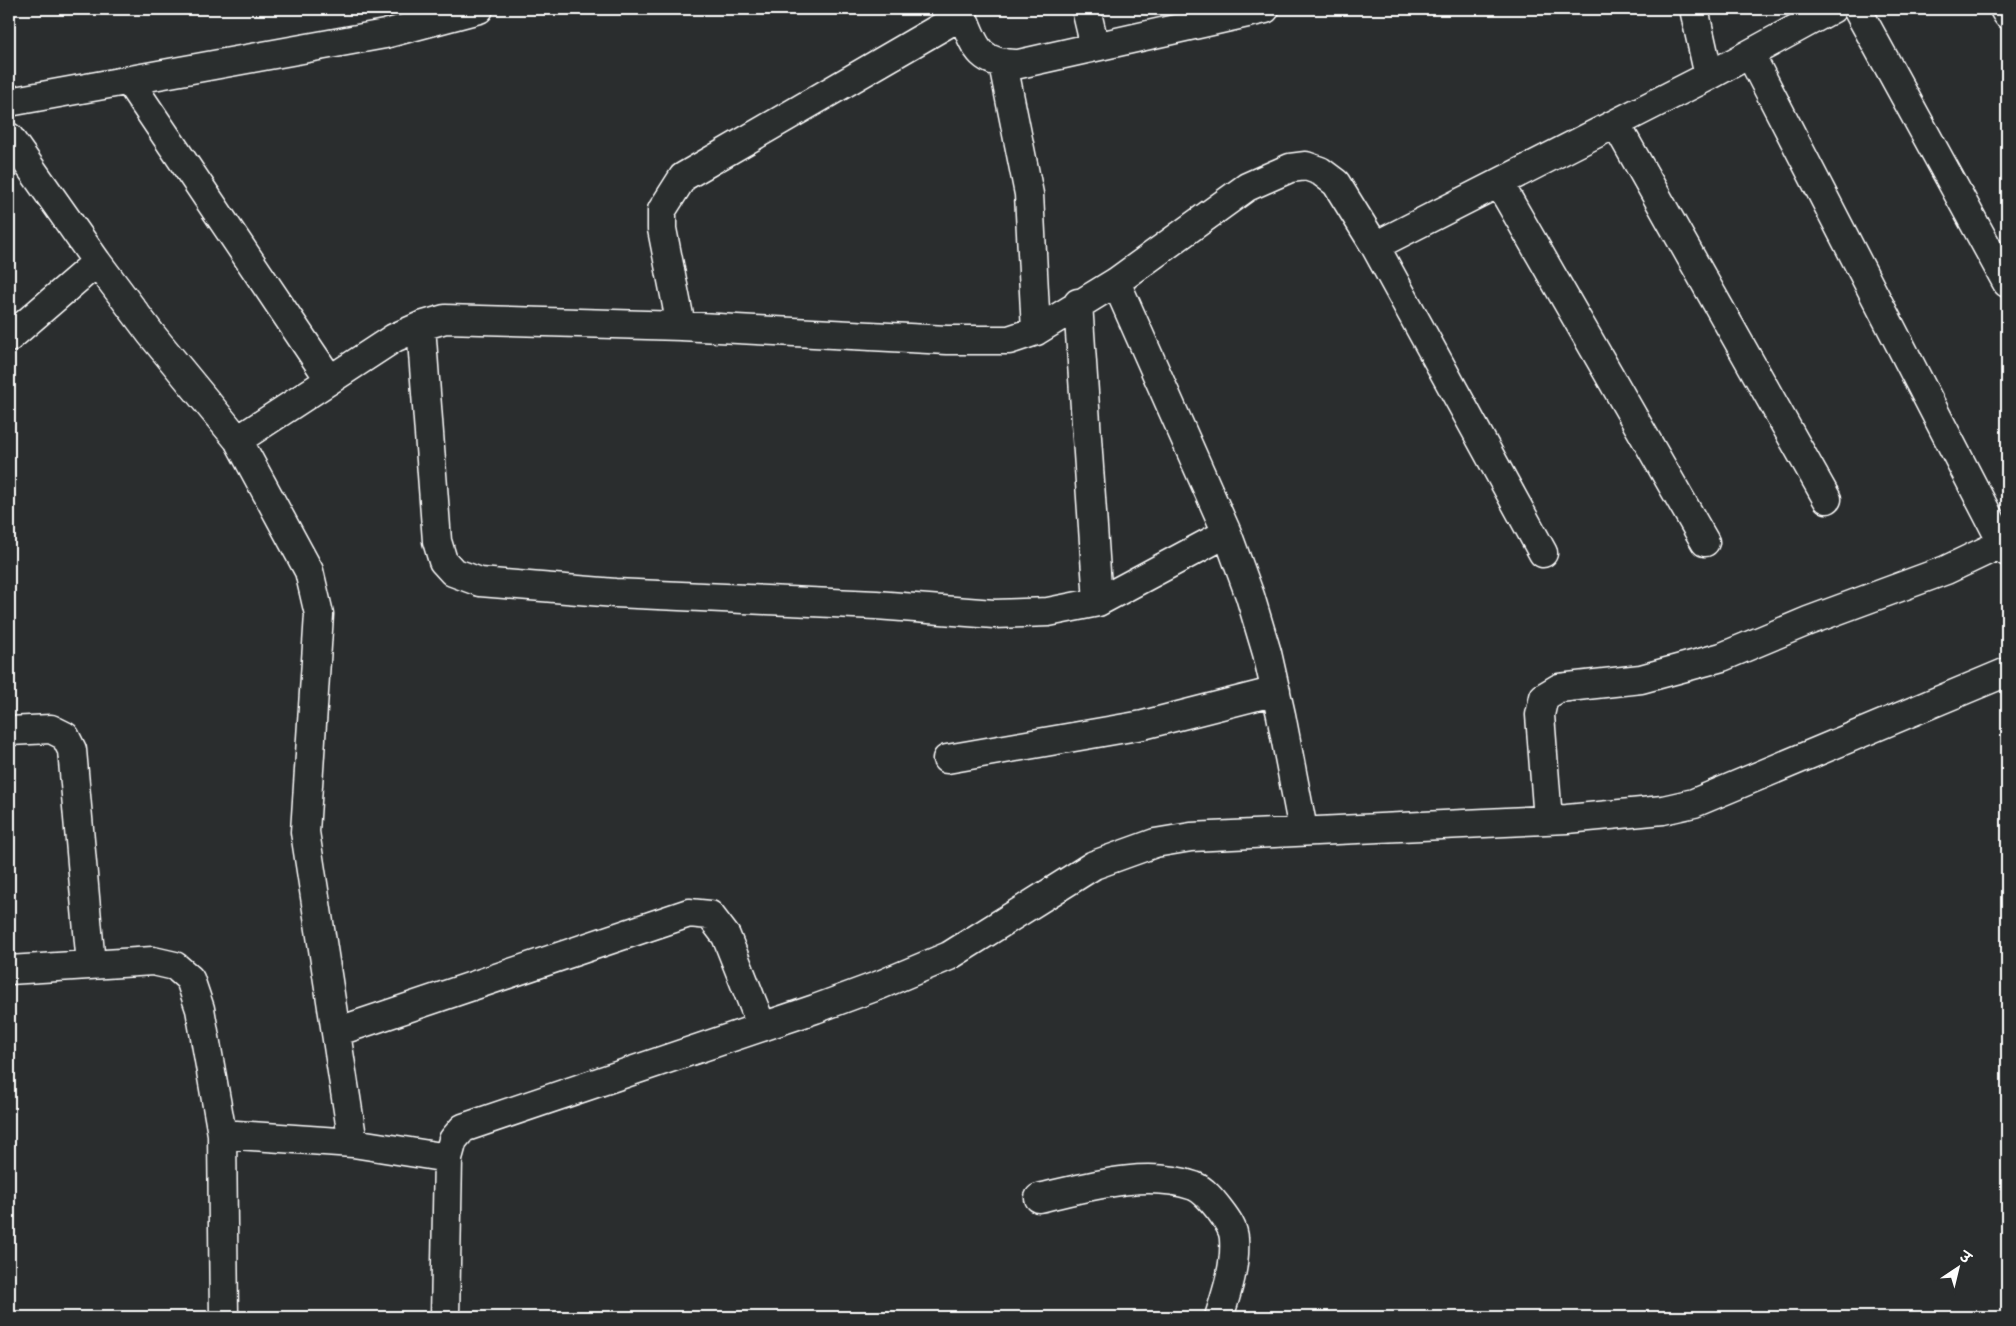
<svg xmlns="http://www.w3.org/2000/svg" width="2016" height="1326" viewBox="0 0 2016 1326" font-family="'Patrick Hand','Playpen Sans Deva',sans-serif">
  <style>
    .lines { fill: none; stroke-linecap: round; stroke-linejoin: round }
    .minor-casing { stroke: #fff; stroke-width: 31 }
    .minor { stroke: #2a2d2e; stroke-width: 28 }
  </style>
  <rect width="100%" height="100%" fill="#2a2d2e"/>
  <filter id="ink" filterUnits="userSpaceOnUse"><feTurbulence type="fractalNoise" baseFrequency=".02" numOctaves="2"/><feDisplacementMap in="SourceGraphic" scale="10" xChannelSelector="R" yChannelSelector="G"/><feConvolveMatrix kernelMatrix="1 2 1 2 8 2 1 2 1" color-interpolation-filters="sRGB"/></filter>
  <g filter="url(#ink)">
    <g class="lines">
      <!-- minor casing -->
      <g class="minor-casing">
        <path id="minor" d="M960 9C974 43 976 65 1019 64L1265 9
          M1086 9 1095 47
          M1694 9 1709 76
          M1857 9 2007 283
          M2004 9 2007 14
          M1750 54 2007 552
          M1003 64 1029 194 1036 331
          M129 81 330 380
          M9 102 385 34 479 9
          M1616 124 1827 499
          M9 137 97 262 151 334 238 440 309 571 319 614 305 832 353 1143
          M1499 183 1705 542
          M1375 246 1709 76 1832 9
          M1116 282 1227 533 1250 596 1267 653 1281 715 1303 830
          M1078 303 1098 602
          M421 326 437 541 443 561 453 572 480 582 615 593 876 605 994 614 1048 612 1098 602 1227 533
          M681 326 662 229V210L683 177 962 15
          M9 338 97 262
          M238 440 394 338 421 326 445 319 681 326 947 340H1009L1036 331 1116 282 1247 187 1290 168 1306 166 1320 171 1336 183 1375 246 1543 553
          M9 731 51 729 65 736 72 750 91 965
          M947 759 1143 725 1276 691
          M1548 820 1540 715 1544 697 1559 688 1641 679 1722 657 1808 621 1946 570 2003 543
          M9 970 153 961 175 966 190 979 200 1009 222 1134 224 1317
          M336 1032 689 913 710 915 726 936 762 1027
          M222 1134 353 1143 448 1158
          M1039 1198C1087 1187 1146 1169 1194 1186 1204 1190 1212 1200 1219 1209 1225 1217 1234 1228 1234 1239 1236 1265 1227 1292 1219 1317
          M445 1317 448 1158 453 1140 463 1128 815 1009 880 985 949 956 1094 865 1155 843 1191 837 1567 819 1663 810 1694 803 2007 672"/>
      </g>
      <!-- minor -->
      <use href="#minor" class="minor"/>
    </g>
  </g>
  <!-- margin -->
  <rect width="2016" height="1326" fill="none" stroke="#2a2d2e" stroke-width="30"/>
  <rect x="15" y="15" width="1986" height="1296" fill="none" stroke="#fff" stroke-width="2" filter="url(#ink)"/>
  <!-- north arrow -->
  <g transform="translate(1958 1268) rotate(35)" stroke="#2a2d2e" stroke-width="4" paint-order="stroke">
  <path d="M0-4L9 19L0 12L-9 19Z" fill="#ffffff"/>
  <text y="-8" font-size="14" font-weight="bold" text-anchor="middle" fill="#ffffff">उ</text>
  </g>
</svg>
